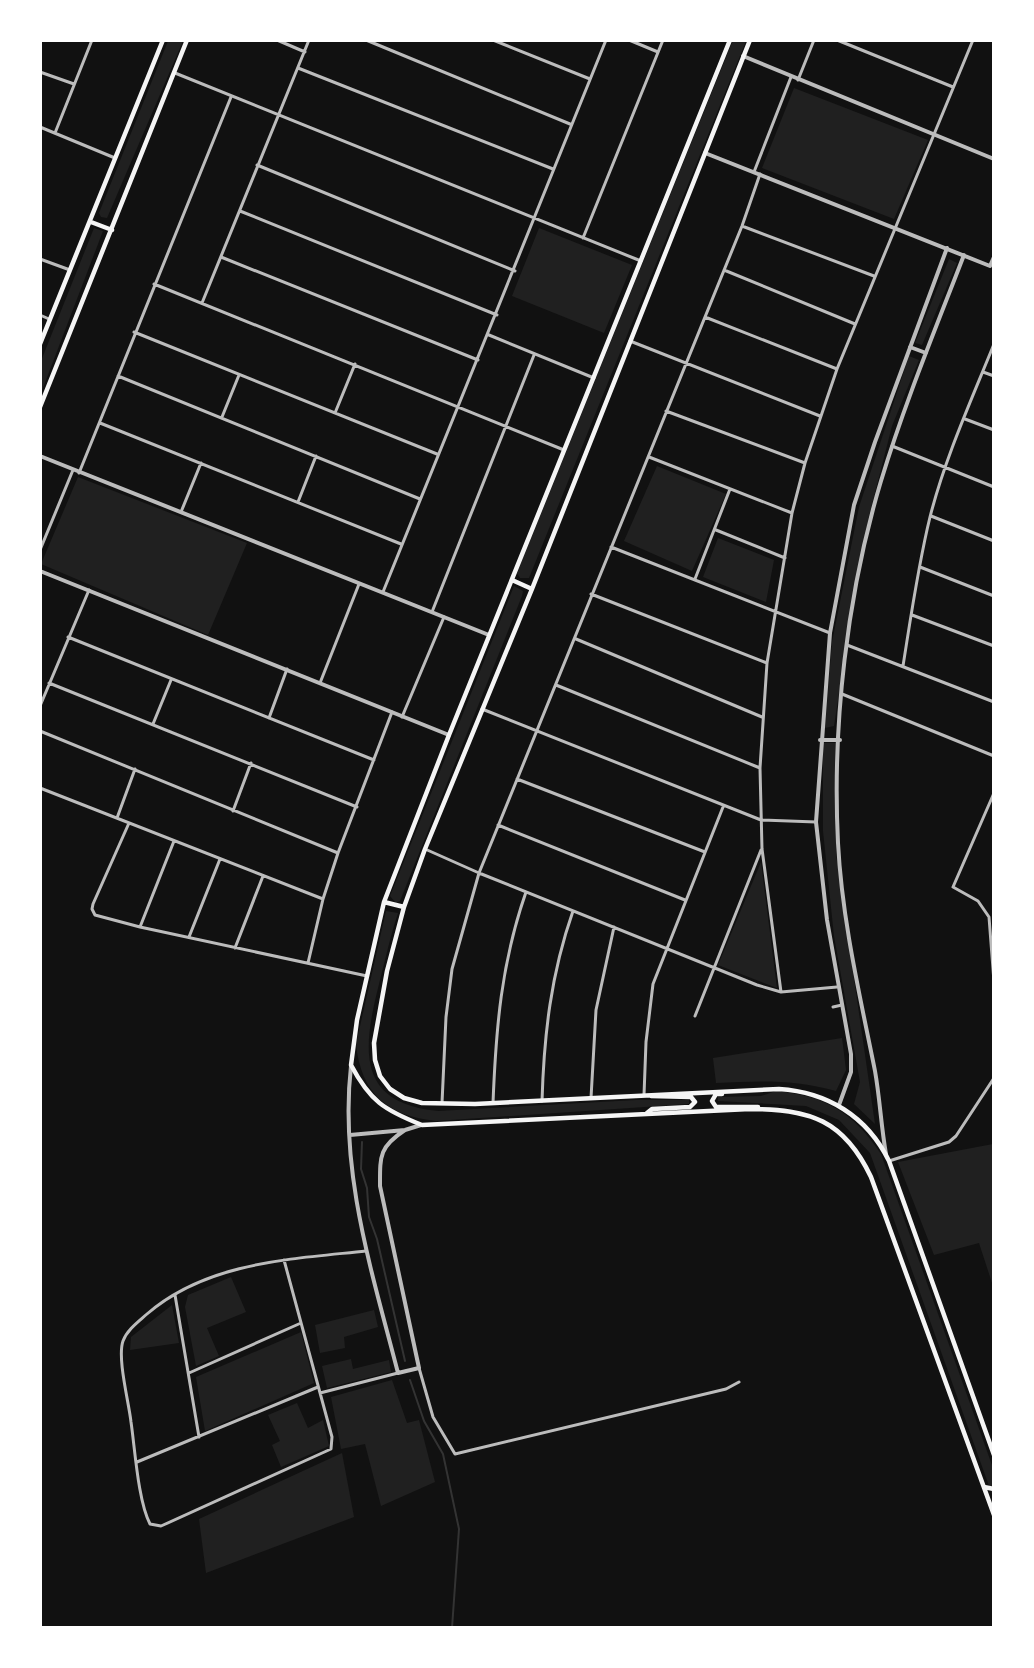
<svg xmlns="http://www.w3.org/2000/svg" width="1034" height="1668" viewBox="0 0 1034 1668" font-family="Poppins,sans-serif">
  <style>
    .green { fill: #202020 }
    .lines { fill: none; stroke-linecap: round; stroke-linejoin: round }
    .stream { stroke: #333; stroke-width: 2 }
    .minor { stroke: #bcbcbc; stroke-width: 3 }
    .tertiary { stroke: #bcbcbc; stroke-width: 4 }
    .secondary { stroke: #f5f5f5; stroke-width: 4.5 }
  </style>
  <rect width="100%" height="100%" fill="#111"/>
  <!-- green -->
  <path class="green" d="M733 40 746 41 529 578H520L517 573Z
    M168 41H183L107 218 101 217 99 213Z
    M794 88 928 140 894 219 762 168Z
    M94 228 103 231 41 393V361Z
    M539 228 632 265 604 333 512 296Z
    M949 259 957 263 922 345 915 343Z
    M909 356 919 360 892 426 869 516 855 588 834 726 825 728 832 642 859 507Z
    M657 466 726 494 692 571 624 541Z
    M78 477 247 543 208 635 41 564Z
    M718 538 774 560 766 602 703 577Z
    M514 586 523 591 522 596 400 901 396 903 390 896Z
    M823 743H836V854L875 1124 854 1104 860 1082 834 936 823 831Z
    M761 862 777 988 718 965Z
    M386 911 398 913C390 937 385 961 379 984 363 1048 355 1103 438 1111L636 1100H689V1104L436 1121C388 1116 361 1094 356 1044Z
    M842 1038 846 1070 836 1091C793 1079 760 1081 716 1083L713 1058Z
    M776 1091C826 1096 853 1112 881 1154L993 1468V1497L870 1153 839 1120 806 1106 718 1101V1097L761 1096Z
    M993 1144H994L993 1286 979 1243 934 1255 898 1162Z
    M231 1277 246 1312 207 1328 219 1356 196 1366 185 1307 188 1295Z
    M172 1305 179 1343 130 1350 131 1337Z
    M374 1310 378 1327 344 1337 345 1348 320 1353 315 1325Z
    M301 1332 314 1383 205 1431 196 1377Z
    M351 1359 353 1369 389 1360 391 1372 327 1388 322 1366Z
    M392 1380 407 1423 419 1420 435 1482 381 1506 365 1444 341 1449 331 1397Z
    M297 1403 308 1428 323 1420 329 1446 281 1467 272 1445 280 1441 268 1415Z
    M342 1453 354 1517 206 1573 199 1519Z"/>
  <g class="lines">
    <!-- stream -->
    <path class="stream" d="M362 1142 361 1169 367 1188 369 1217 377 1239 405 1361
      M410 1380 424 1421 443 1454 459 1529 452 1628"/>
    <!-- minor -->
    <path class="minor" d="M277 40 305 52
      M366 40 570 124
      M493 40 590 79
      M629 40 658 52
      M837 40 953 87
      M298 68 553 169
      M40 72 74 84
      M175 73 641 261
      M798 80 814 40
      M40 127 115 158
      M55 133 92 40
      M257 165 515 271
      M754 172 791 77
      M240 211 497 315
      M742 226 874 276
      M583 238 663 40
      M221 257 478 360
      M40 259 70 270
      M724 270 855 324
      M154 284 564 450
      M202 303 309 40
      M40 315 49 319
      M705 317 837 369
      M134 332 437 454
      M489 335 594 378
      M630 341 820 416
      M983 372 994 376
      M118 376 420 499
      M666 411 805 463
      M335 413 355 364
      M222 417 239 375
      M965 419 994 430
      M100 423 401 544
      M892 446 994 487
      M649 457 792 513
      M79 473 231 97
      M298 502 316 456
      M181 512 201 463
      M931 516 994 541
      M716 530 785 558
      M611 547 830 633
      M40 550 73 470
      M920 567 994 596
      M695 579 730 489
      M383 592 606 40
      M591 594 767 663
      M432 612 534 355
      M912 615 994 646
      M68 637 374 760
      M576 639 762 717
      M847 645 994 702
      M903 666C911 616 918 566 930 517 945 458 971 401 994 344
      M49 683 357 807
      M320 683 359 584
      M556 685 760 768
      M842 694 994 756
      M40 706 89 590
      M482 709 761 820 816 822
      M402 717 444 617
      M269 718 287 669
      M153 724 171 680
      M40 731 338 853
      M517 779 705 852
      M40 788 323 899
      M994 793 953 887 978 901 989 917 994 982
      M233 811 251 763
      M117 818 135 769
      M129 823 93 904 92 909 95 915 140 927 367 976
      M498 825 685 900
      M425 849 479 873 757 985 781 992 837 987
      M140 927 174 841
      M189 937 220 859
      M235 948 263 876
      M308 963 323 899 338 853 392 712
      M781 992 762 849 760 768 767 663 792 513 805 463 837 369 973 40
      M833 1007 842 1005
      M695 1016 761 850
      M644 1095 646 1042 653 984 723 807
      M591 1098 596 1010 614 927
      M542 1101C544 1034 551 974 573 911
      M442 1103 446 1017 452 969 479 873 742 226 760 174
      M493 1103C496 1028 501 964 526 892
      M889 1161 949 1142 956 1136 994 1078
      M284 1260 332 1437 331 1449 161 1526 150 1524C138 1501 135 1449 131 1422 129 1403 117 1358 123 1341 127 1330 138 1322 147 1314 207 1262 291 1259 366 1251
      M175 1295 199 1437
      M419 1368 433 1417 455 1454 726 1389 739 1382
      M189 1373 301 1323
      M320 1393 398 1373
      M137 1462 318 1387"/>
    <!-- tertiary -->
    <path class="tertiary" d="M743 56 994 159
      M705 153 990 266 994 257
      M910 347 926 353
      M40 456 489 635
      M40 571 449 735
      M820 740H840
      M351 1066C339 1171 372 1272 398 1373L419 1368 380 1186C380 1156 379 1147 405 1130
      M839 1105 851 1072V1054L827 920 816 822 830 633 854 505 875 442 947 248
      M350 1135 405 1130 421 1125
      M886 1154C881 1126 880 1099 875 1071 860 996 842 920 838 843 832 725 847 594 881 481 904 405 935 330 964 255"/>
    <!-- secondary -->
    <path class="secondary" d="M730 40 449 735 384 902 357 1020 351 1065C370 1101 384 1110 422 1125L750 1109C810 1109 844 1120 871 1177L994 1515
      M750 40 532 589 425 849 404 907 387 971 374 1043 375 1060 380 1076 390 1089 404 1098 422 1103 475 1104 779 1089C827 1092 867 1116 889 1161L994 1455
      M91 222 112 230
      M40 344 163 40
      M40 407 187 40
      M512 580 532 589
      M384 902 404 907
      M722 1094H716L712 1101 716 1107H758
      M647 1113 652 1109 690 1107 695 1102 691 1097 651 1096
      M984 1487 994 1489"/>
  </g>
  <!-- border -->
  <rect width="1034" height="1668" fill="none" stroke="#ffffff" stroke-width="84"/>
</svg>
